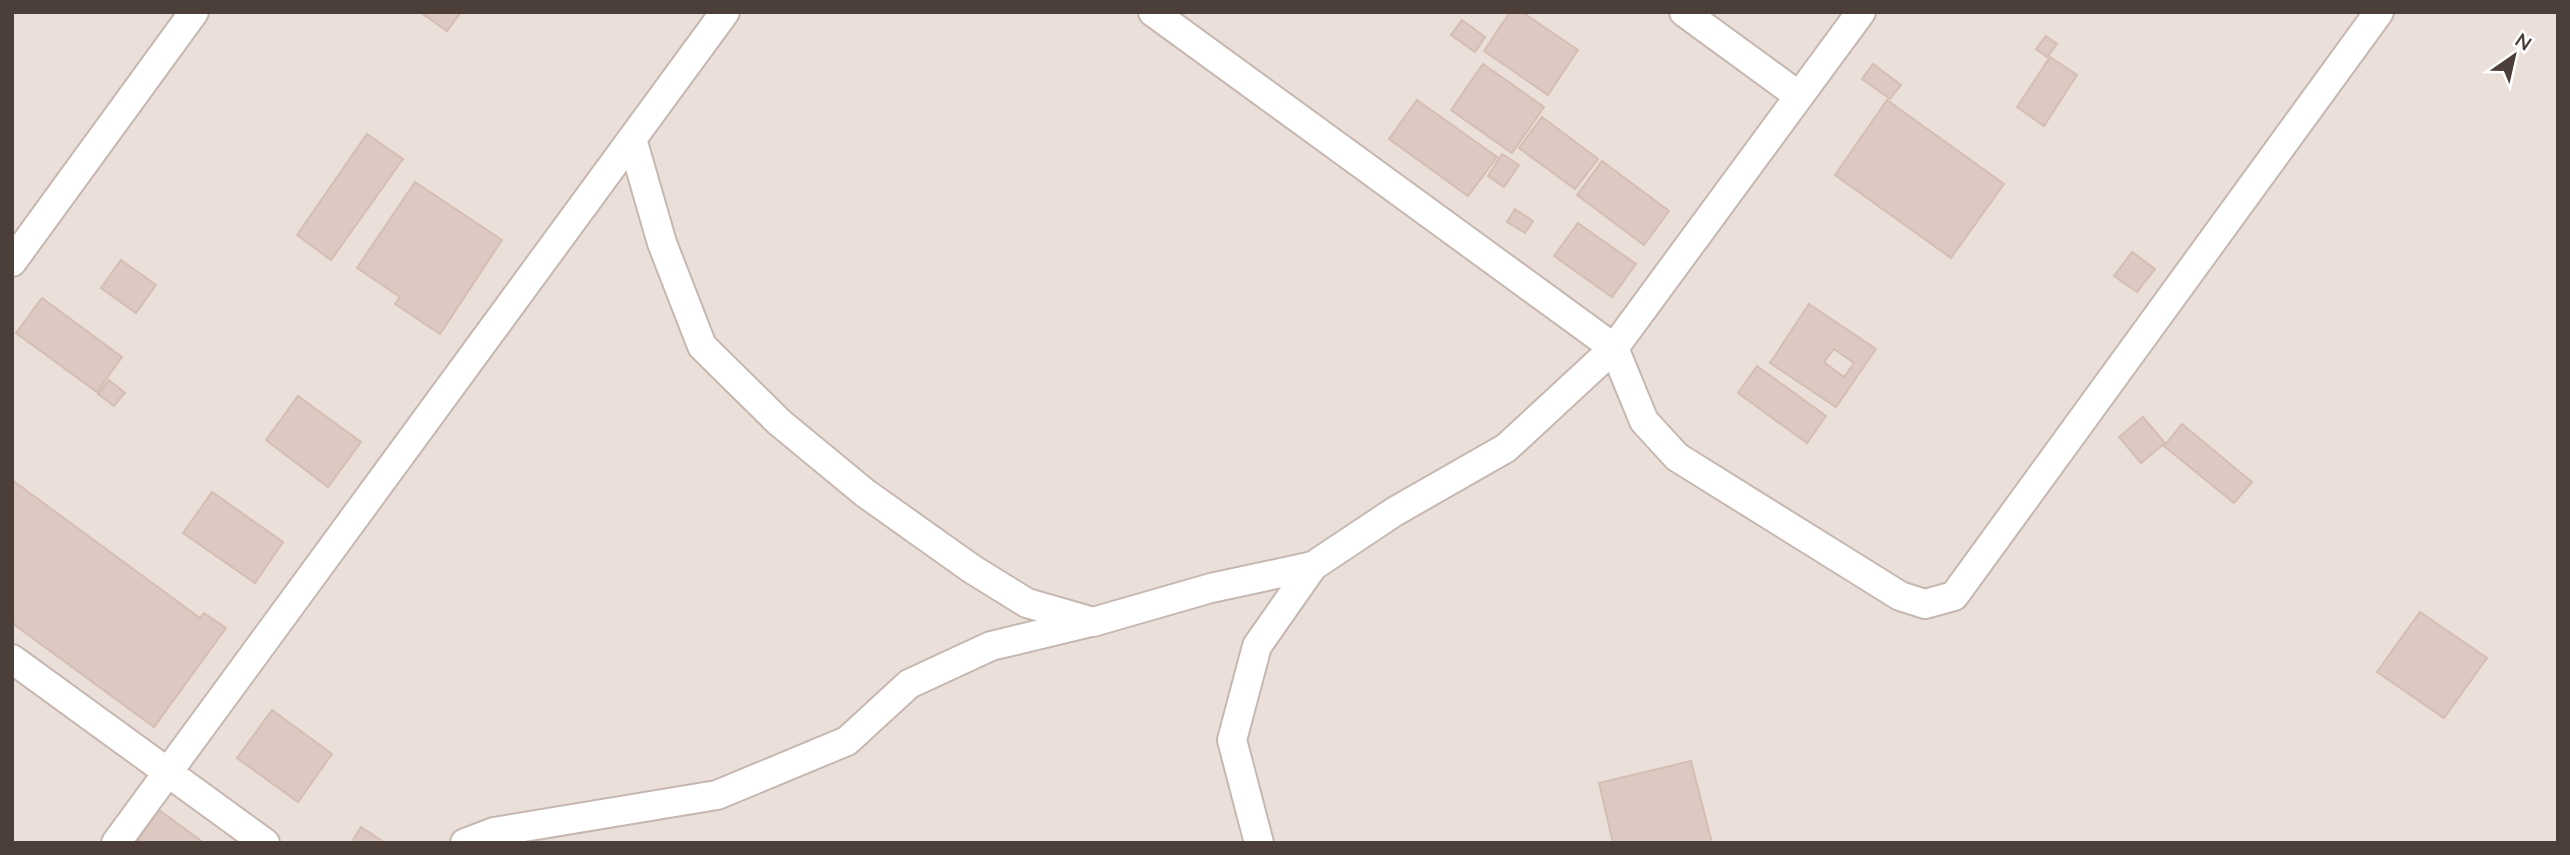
<svg xmlns="http://www.w3.org/2000/svg" width="2570" height="855" viewBox="0 0 2570 855" font-family="Lato,sans-serif">
  <style>
    .residential { fill: #ebe0d9 }
    .building { fill: #dccac2; stroke: #d5bdb2; stroke-width: 2; fill-rule: evenodd }
    .lines { fill: none; stroke-linecap: round; stroke-linejoin: round }
    .street-casing { stroke: #c6b7b0; stroke-width: 32 }
    .street { stroke: #fff; stroke-width: 28 }
  </style>
  <rect width="100%" height="100%" fill="#f6f0eb"/>
  <!-- residential -->
  <path class="residential" d="M12 12H2558V843H12Z"/>
  <!-- building -->
  <path class="building" d="M420 12H461L447 31Z
    M1510 12H1522L1578 50 1548 95 1484 51Z
    M1462 20 1485 37 1475 52 1451 35Z
    M2046 36 2057 44 2047 57 2036 49Z
    M2050 57 2077 75 2044 126 2017 107Z
    M1483 64 1544 107 1512 153 1451 110Z
    M1873 64 1901 85 1890 99 1862 79Z
    M1417 100 1497 157 1468 196 1389 139Z
    M1887 100 2004 184 1951 258 1835 175Z
    M1542 117 1598 159 1575 189 1519 148Z
    M367 134 403 159 331 260 297 235Z
    M1502 154 1519 165 1504 187 1488 176Z
    M1602 161 1669 211 1644 245 1577 195Z
    M415 182 502 240 440 334 395 304 400 297 357 268Z
    M1515 209 1533 221 1525 233 1507 222Z
    M1578 223 1636 264 1612 297 1554 256Z
    M2132 252 2155 269 2137 292 2114 276Z
    M121 260 156 285 136 313 101 288Z
    M42 298 122 357 97 392 16 333Z
    M1809 304 1876 349 1836 407 1770 363ZM1834 349 1854 363 1844 377 1824 362Z
    M1757 366 1826 416 1807 443 1738 393Z
    M109 380 125 393 114 406 98 394Z
    M298 396 361 442 328 487 266 440Z
    M2143 417 2165 443 2141 463 2119 437Z
    M2182 424 2252 482 2234 503 2164 446Z
    M12 480 200 618 204 613 226 628 154 727 12 623Z
    M212 492 283 542 255 583 183 533Z
    M2420 612 2487 658 2444 718 2377 672Z
    M272 710 332 754 298 802 237 758Z
    M1691 761 1712 843H1613L1599 783Z
    M159 810 204 843H136Z
    M361 827 385 843H351Z"/>
  <g class="lines">
    <!-- street casing -->
    <g class="street-casing">
      <path id="street" d="M1153 12 1614 348 1644 421 1677 457 1900 596 1925 604 1954 596 2379 12
        M1684 12 1799 96
        M632 139 662 243 702 346 779 422 865 493 972 569 1027 603 1093 622 1211 588 1313 566
        M12 262 194 12
        M12 659 265 843
        M116 843 725 12
        M465 843 494 832 717 795 847 741 909 684 991 646 1091 622
        M1259 843 1232 740 1257 646 1313 566 1394 512 1506 448 1614 348 1861 12"/>
    </g>
    <!-- street -->
    <use href="#street" class="street"/>
  </g>
  <!-- border -->
  <rect width="2570" height="855" fill="none" stroke="#4c3e38" stroke-width="28"/>
  <!-- north arrow -->
  <g transform="translate(2514 56) rotate(34)" stroke="#ffffff" stroke-width="5" paint-order="stroke">
  <path d="M0-5L12 26L0 18L-12 26Z" fill="#4c3e38"/>
  <text y="-10" font-size="19" font-weight="bold" text-anchor="middle" fill="#4c3e38">N</text>
  </g>
</svg>
